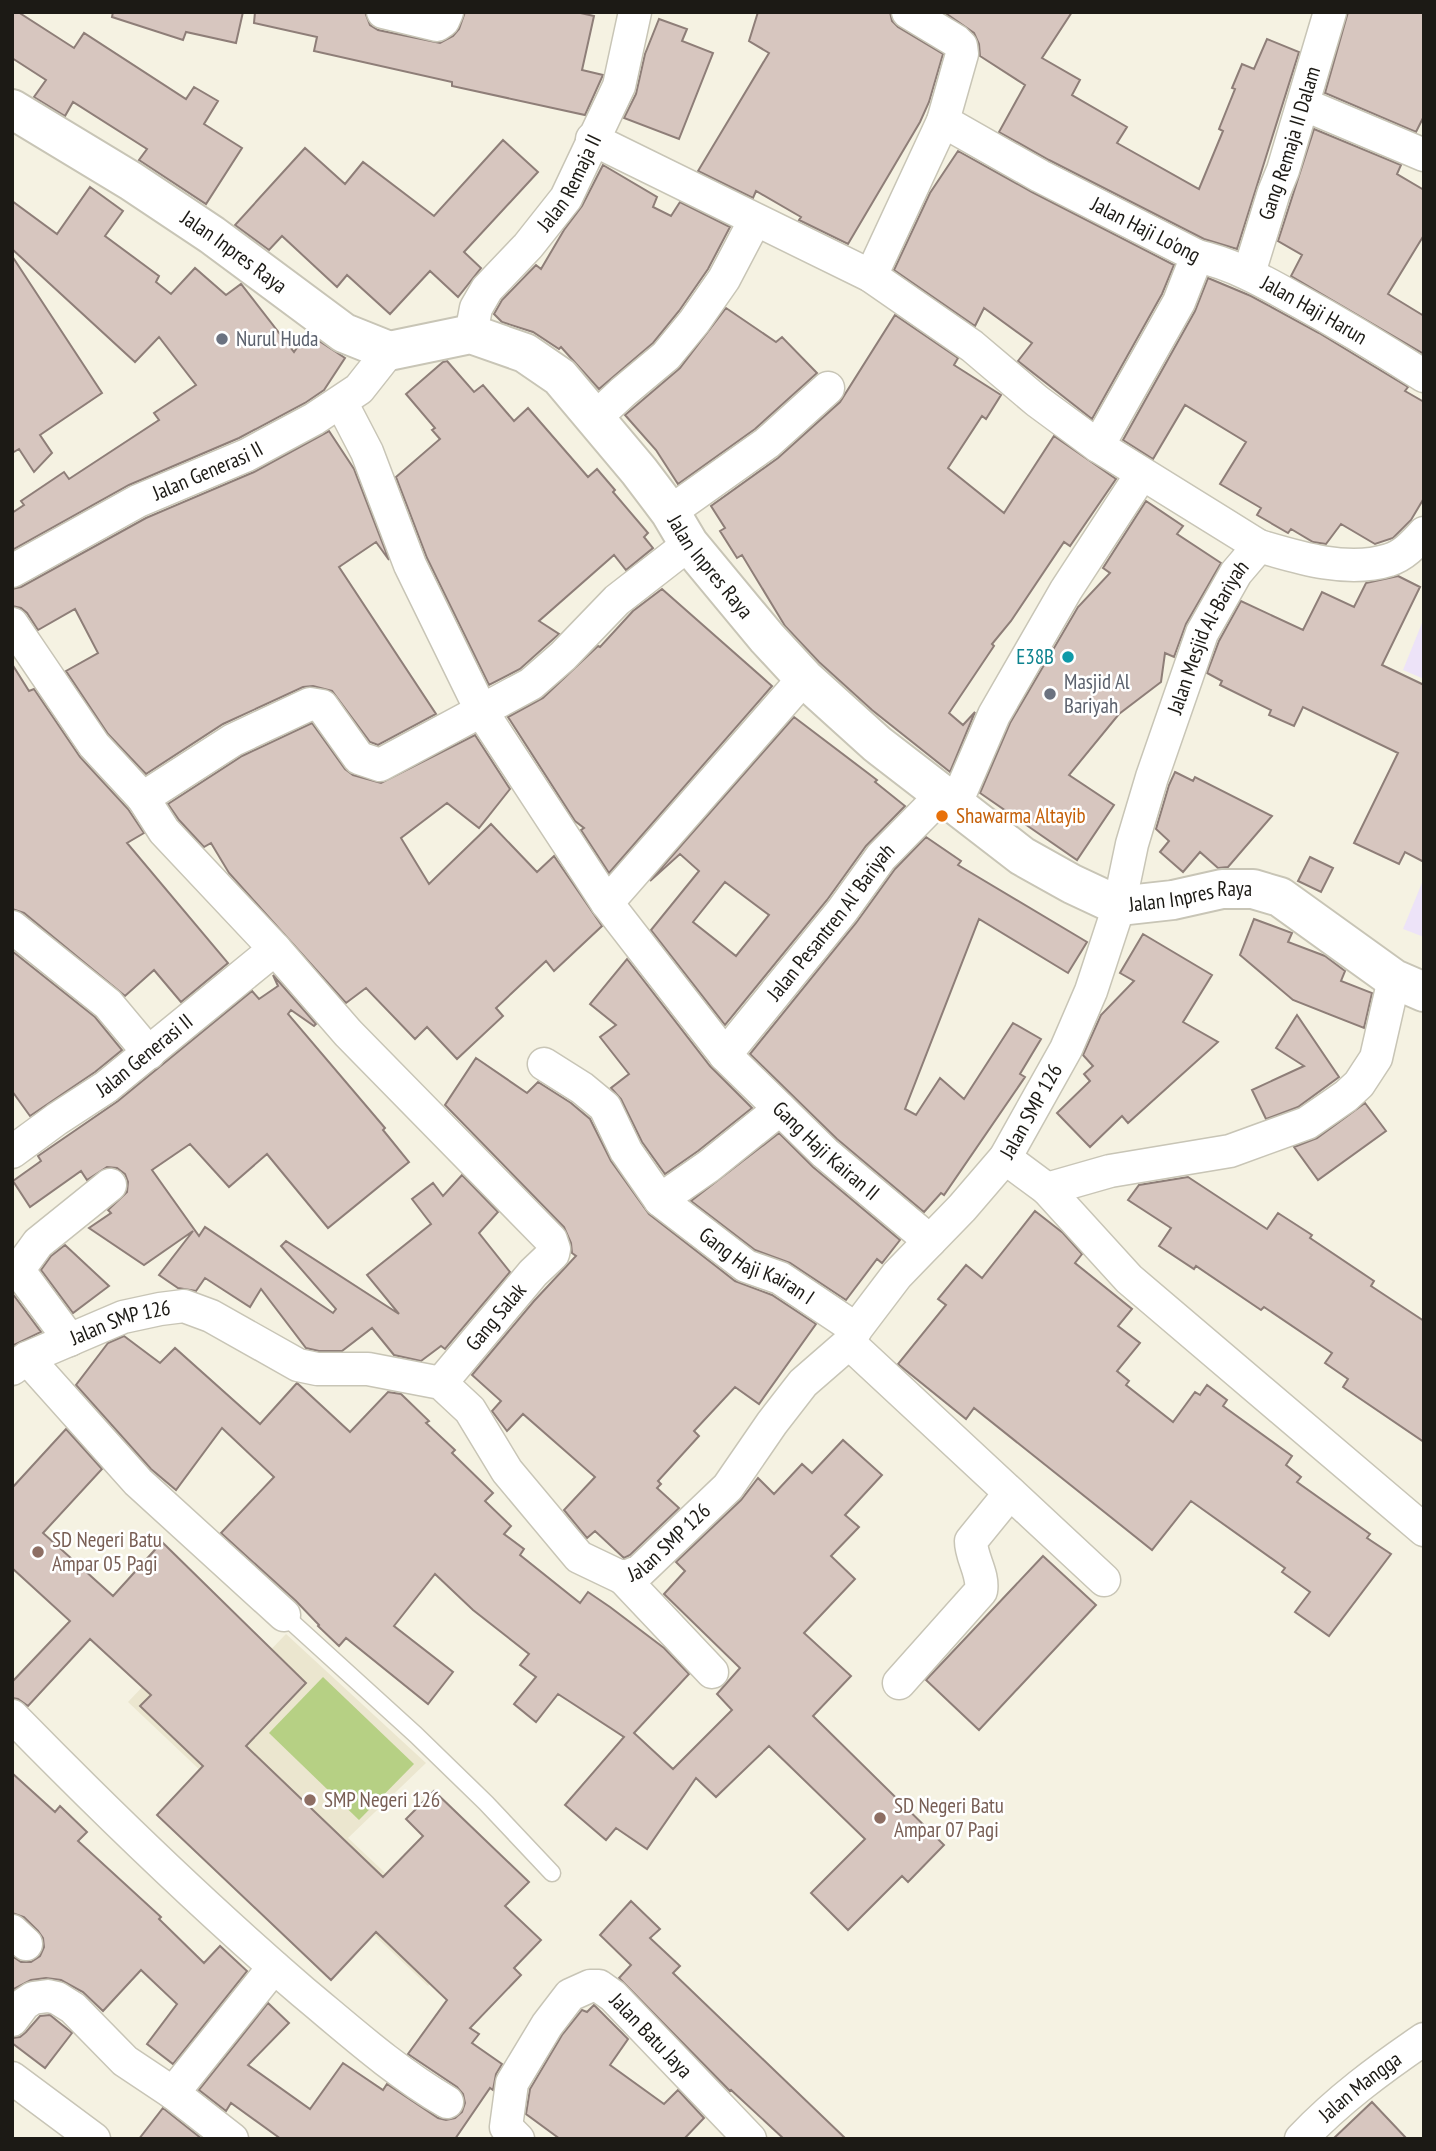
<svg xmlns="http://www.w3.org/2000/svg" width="1436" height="2151" viewBox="0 0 1436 2151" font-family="'PT Sans Narrow',sans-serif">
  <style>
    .built { fill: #ebe6cf }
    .medical { fill: #ede3f8 }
    .green { fill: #b6d084 }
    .building { fill: #d7c6bf; stroke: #8e7e78; stroke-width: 2; fill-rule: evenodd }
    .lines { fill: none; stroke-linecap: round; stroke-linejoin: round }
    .service-casing { stroke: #c8c5b6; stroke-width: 19 }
    .minor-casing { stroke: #c8c5b6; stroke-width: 35 }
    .tertiary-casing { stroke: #c8c5b6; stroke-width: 42 }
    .service { stroke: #fff; stroke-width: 16 }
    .minor { stroke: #fff; stroke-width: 32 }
    .tertiary { stroke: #fff; stroke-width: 38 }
    .worship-dot { fill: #6b7280; stroke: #fff; stroke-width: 2.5 }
    .culture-dot { fill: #0f9aa8; stroke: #fff; stroke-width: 2.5 }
    .food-dot { fill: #e8710a; stroke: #fff; stroke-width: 2.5 }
    .education-dot { fill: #8d6e63; stroke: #fff; stroke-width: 2.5 }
    .labels { text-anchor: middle; stroke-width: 5; stroke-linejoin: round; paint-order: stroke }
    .street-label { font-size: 21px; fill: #1c1a15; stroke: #fff }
    .worship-label { font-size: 21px; fill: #5b616d; stroke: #fff; text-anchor: start }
    .culture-label { font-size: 21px; fill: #0d838f; stroke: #fff; text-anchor: end }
    .food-label { font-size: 21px; fill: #c56008; stroke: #fff; text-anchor: start }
    .education-label { font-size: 21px; fill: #785e54; stroke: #fff; text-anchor: start }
  </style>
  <rect width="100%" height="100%" fill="#f5f2e2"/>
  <!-- built -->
  <path class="built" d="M286 1634 426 1763 348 1838 465 1948 428 1986 128 1702 166 1662 213 1709Z"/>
  <!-- medical -->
  <path class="medical" d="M1424 618V679L1403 670Z
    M1424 878V937L1403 929Z"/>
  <!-- green -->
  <path class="green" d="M323 1677 414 1764 359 1820 269 1733Z"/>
  <!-- building -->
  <path class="building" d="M12 12H18L74 48 84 33 186 99 194 87 218 101 204 124 242 148 206 204 139 160 147 149 73 102 65 116 34 97 46 80 12 58Z
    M113 12H243L236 43 186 32 183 40 112 17Z
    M255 12H365L370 25 378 30 440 43 453 36 459 29 465 12H576L594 16 582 70 603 75 585 115 452 86V82L314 51 317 37 254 23Z
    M758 12H890L892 21 898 27 943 54 929 102 920 122 848 244 799 220 801 217 756 191 753 198 698 171 769 53 749 41Z
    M944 12H1072L1042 58 1080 80 1072 95 1127 127 1117 143 1199 189 1223 131 1219 129 1235 89 1232 88 1242 64 1254 69 1267 39 1299 52 1237 249 1204 239 1049 160 999 132 1025 85 980 56 979 44 974 33Z
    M1348 12H1424V116L1416 132 1325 93Z
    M659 19 687 29 682 41 713 53 679 139 624 118 636 94 645 54Z
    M1314 129 1401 165 1397 174 1424 190V235L1388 294 1424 316V354L1291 276 1302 255 1278 241Z
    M503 140 538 172 464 252 481 268 458 297 430 271 390 314 347 275 337 287 282 236 269 250 235 225 305 148 345 184 363 162 434 216Z
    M958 151 1032 192 1174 265 1162 294 1092 419 1018 361 1032 343 984 308 975 326 894 270 930 193Z
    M603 165 657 197 653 207 671 216 680 202 730 227 708 269 679 311 653 343 599 389 561 347 559 349 533 332 502 322 494 314 502 300 536 265 541 269 564 230 582 206Z
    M90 187 123 211 105 236 159 276 156 282 171 294 195 268 226 295 241 284 294 352 307 333 345 358 324 390 305 403 239 438 129 485 12 550V513L24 505 21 501 64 472 69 479 159 420 154 413 196 385 159 337 135 362 12 249V201L57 234Z
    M12 256 102 393 40 435 52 453 34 472 19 449 12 453Z
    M1208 278 1251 296 1319 333 1408 387 1405 391 1424 402V498L1411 520 1393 538 1375 544 1341 524 1326 544 1313 542 1291 529 1288 533 1257 515 1261 508 1220 484 1246 442 1185 405 1153 459 1123 440 1195 311Z
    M726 308 776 342 782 337 817 373 755 429 678 484 656 450 625 415 680 368Z
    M895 315 958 358 954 365 1001 395 986 419 982 416 948 468 1004 513 1054 436 1116 479 1070 546 1064 542 1011 621 992 644 994 646 949 713 963 725 975 712 950 772 872 710 819 662 785 626 742 555 737 558 720 531 725 528 711 506 778 458 840 402Z
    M447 361 474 392 483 385 514 421 528 408 588 477 597 469 615 490 613 492 648 533 644 537 653 548 626 570 614 555 539 621 559 634 520 669 489 685 427 558 396 477 440 439 432 430 435 428 406 394 443 362Z
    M329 431 354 469 389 560 376 542 339 567 436 714 378 745 370 742 332 691 313 686 303 687 223 724 146 774 108 734 66 671 98 653 75 609 38 630 27 613 21 608 12 606V589L21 587 146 518 254 472Z
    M1146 501 1183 526 1177 534 1221 563 1186 624 1174 657 1165 653 1161 682 1119 714 1069 775 1114 805 1077 860 980 793 1010 723 1078 607 1110 573 1103 568Z
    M1398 576 1420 587 1382 665 1424 685V862L1405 852 1399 864 1354 843 1398 753 1303 707 1294 726 1269 715 1271 710 1220 685 1222 681 1207 673 1219 641 1241 601 1303 630 1322 592 1354 607 1366 583Z
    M662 589 772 686 609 873 581 830 584 828 575 821 508 717 543 698 598 646 600 647 633 611Z
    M12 664 29 691 34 689 80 757 128 809 144 833 127 843 228 963 181 1002 154 970 125 996 24 913 12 909Z
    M794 717 877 780 875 782 905 806 866 846 827 900 725 1025 651 930 699 871 680 854 650 881ZM725 882 769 915 736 956 693 922Z
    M312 723 345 769 353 775 381 783 475 735 510 789 479 828 447 803 401 838 429 884 491 824 537 872 554 856 602 926 554 971 546 961 496 1008 503 1016 457 1059 427 1027 415 1039 366 988 346 1003 229 873 211 843 204 847 179 820 168 804 242 756Z
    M1175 772 1193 781 1195 777 1272 816 1228 867 1218 868 1200 852 1183 872 1160 852 1169 841 1156 829 1169 785Z
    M926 837 961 861 958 865 1087 942 1068 973 979 919 905 1109 916 1115 940 1078 964 1099 1013 1023 1041 1039 1020 1074 1025 1077 944 1195 941 1193 924 1212 837 1139 750 1054 856 923 895 869Z
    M1310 857 1333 868 1321 892 1298 881Z
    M1254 919 1292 933 1288 942 1325 956 1345 971 1341 981 1372 993 1364 1028 1293 1000 1240 955Z
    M1143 934 1212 975 1183 1022 1218 1042 1128 1123 1122 1116 1090 1147 1057 1113 1090 1081 1084 1074 1093 1066 1083 1055 1101 1015 1134 981 1120 973Z
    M12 951 95 1017 122 1050 95 1072 30 1116 12 1091Z
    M627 959 710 1066 752 1108 698 1151 665 1174 642 1142 621 1099 611 1088 629 1074 600 1037 616 1025 590 1004Z
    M273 975 316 1024 314 1026 291 1010 288 1014 385 1128 383 1130 409 1162 328 1228 267 1154 229 1187 190 1144 152 1170 199 1236 205 1227 333 1313 336 1309 281 1246 286 1241 399 1314 367 1275 431 1224 412 1199 433 1183 443 1196 462 1175 498 1212 479 1233 510 1272 445 1349 441 1346 421 1361 394 1355 372 1328 342 1351H319L306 1348 261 1289 250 1307 205 1278 196 1291 178 1288 159 1275 193 1231 144 1265 89 1228 111 1213 108 1210 127 1192 128 1182 125 1174 117 1168 107 1167 87 1180 81 1171 30 1207 13 1181 41 1161 38 1156 118 1101 252 991 259 999 278 986Z
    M1297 1015 1339 1077 1298 1107 1266 1119 1252 1090 1304 1066 1276 1048Z
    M476 1058 527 1093 538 1082 571 1103 590 1119 611 1161 649 1214 735 1281 772 1295 816 1324 759 1404 735 1387 694 1431 699 1436 658 1481 661 1484 657 1488 679 1508 630 1555 624 1558 595 1531 587 1538 564 1510 595 1477 523 1414 507 1431 492 1411 501 1401 472 1375 534 1301 576 1256 572 1253 571 1243 564 1227 445 1105Z
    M1365 1103 1386 1131 1318 1180 1294 1147 1317 1138Z
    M779 1133 813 1167 900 1240 882 1263 877 1259 846 1300 790 1263 755 1250 691 1201Z
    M1188 1177 1267 1229 1278 1213 1312 1235 1310 1238 1374 1281 1371 1286 1424 1321V1442L1343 1387 1348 1379 1325 1363 1332 1353 1264 1307 1261 1310 1196 1266 1194 1269 1159 1246 1171 1228 1128 1200 1139 1185Z
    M1035 1211 1063 1233 1082 1254 1075 1263 1132 1309 1118 1326 1140 1343 1117 1371 1129 1381 1126 1385 1173 1422 1195 1392 1200 1395 1207 1385 1227 1400 1223 1406 1292 1456 1286 1465 1301 1477 1297 1482 1370 1534 1367 1538 1391 1554 1329 1636 1295 1612 1310 1592 1282 1572 1285 1568 1191 1501 1152 1550 974 1408 966 1419 898 1364 946 1305 938 1299 966 1265 982 1278Z
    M65 1245 109 1286 73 1313 41 1270 51 1256Z
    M12 1293 41 1332 12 1346Z
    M124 1336 160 1363 175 1348 260 1424 297 1383 350 1432 388 1392 401 1394 429 1421 426 1423 455 1450 452 1453 493 1493 485 1501 511 1526 504 1534 524 1549 520 1555 580 1603 588 1592 610 1607 664 1648 689 1674 634 1733 673 1769 732 1710 717 1694 740 1668 664 1594 685 1571 676 1562 741 1500 758 1478 774 1494 802 1464 812 1473 843 1440 882 1475 845 1515 859 1527 831 1556 855 1579 804 1633 851 1676 813 1716 944 1845 908 1882 902 1876 848 1930 811 1893 865 1839 769 1746 716 1797 696 1778 647 1849 616 1828 606 1840 565 1805 624 1737 558 1694 536 1722 514 1704 536 1677 520 1665 529 1654 473 1610 435 1574 394 1626 453 1672 428 1704 346 1638 339 1646 318 1626 319 1625 296 1601 221 1533 274 1477 222 1428 176 1490 151 1469 76 1385 108 1343Z
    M66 1429 102 1469 43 1533 113 1596 162 1542 306 1683 246 1746 383 1877 423 1836 406 1819 434 1791 529 1882 505 1906 541 1940 514 1968 521 1975 470 2028 479 2034 472 2043 502 2064 496 2074 493 2090 490 2088 455 2139H281L231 2103 226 2111 199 2090 268 2003 289 2023 248 2065 310 2109 343 2063 383 2090 387 2084 438 2118 446 2120 455 2118 462 2112 465 2103 463 2094 457 2087 408 2054 447 2000 376 1932 331 1980 157 1815 203 1766 140 1706 151 1695 90 1639 28 1706 18 1699 12 1698V1682L70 1621 12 1568V1488Z
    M1043 1556 1096 1605 979 1730 926 1680Z
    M12 1773 55 1812 60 1806 87 1832 78 1841 161 1917 159 1919 204 1963 220 1946 247 1971 173 2064 147 2044 177 2004 141 1970 103 2011 83 1992 61 1980 46 1978 31 1980 12 1990V1956L21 1962H31L40 1956 44 1947 43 1938 38 1931 24 1917 12 1913Z
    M631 1901 660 1929 650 1938 680 1966 673 1973 846 2139H784L731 2090 730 2091 619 1978 631 1965 600 1935Z
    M594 2005 628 2039 610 2065 664 2104 678 2090 704 2118 684 2139H560L526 2114 530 2089 562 2035 582 2010 587 2012Z
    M50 2015 72 2033 45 2068 12 2043V2038L20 2037 26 2032 40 2016Z
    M1372 2102 1407 2139H1333Z
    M163 2108 202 2139H139Z"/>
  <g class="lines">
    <!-- service casing -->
    <g class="service-casing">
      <path id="service" d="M284 1615 416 1735 486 1803 552 1873"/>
    </g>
    <!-- minor casing -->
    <g class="minor-casing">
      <g id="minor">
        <path d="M383 12 437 25 443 21 447 12"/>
        <path id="s1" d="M908 12 956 41 961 46 962 54 943 121 1040 176 1197 256C1233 264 1263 281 1295 299 1339 323 1382 349 1424 376"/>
        <path d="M1303 104 1424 155"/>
        <path d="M592 139 871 276 972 346 1037 401 1098 446 1259 546"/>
        <path id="s2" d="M1249 273 1274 192 1283 170 1330 12"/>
        <path d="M871 276 943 121"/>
        <path id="s3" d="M471 334 476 308 487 289 528 246 566 198 619 86 635 12"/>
        <path id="s4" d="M341 402 367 452 410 565 482 712 607 903 725 1055 825 1153 930 1241"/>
        <path d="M594 419 623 392 666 356 694 322 724 279 755 220"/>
        <path d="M1098 446 1179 302 1197 256"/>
        <path d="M670 512 767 443 828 388"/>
        <path id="s5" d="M12 571 138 501 247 455 314 419 359 389 389 351"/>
        <path d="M12 624 94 745 143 798 164 831 275 949 348 1033 551 1240 554 1249 553 1254 533 1273 441 1383"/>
        <path d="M143 798 233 740 310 704 322 706 359 758 380 765 531 684 563 656 617 600 689 544"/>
        <path d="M956 803 994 715 1066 590 1141 475"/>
        <path d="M607 903 804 678"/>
        <path d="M12 927 108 1004 149 1053"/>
        <path id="s6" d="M725 1055 842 911 881 857 943 794"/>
        <path id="s7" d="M544 1064 582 1088 605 1107 626 1151 660 1200 746 1266 780 1278 856 1329"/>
        <path id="s8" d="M12 1152 57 1119 106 1087 275 949"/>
        <path d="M1005 1158 1047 1189 1129 1279 1424 1530"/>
        <path d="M1047 1189 1110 1171 1230 1151 1307 1123 1346 1096 1359 1084 1376 1058 1394 979"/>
        <path d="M660 1200 709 1166 780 1109"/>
        <path d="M70 1340 22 1275V1265L38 1243 110 1185"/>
        <path d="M849 1343 1104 1580"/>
        <path d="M27 1358 138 1482 284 1615"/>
        <path id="s9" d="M12 1369 27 1358 123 1317 160 1309 184 1306 211 1316 298 1365 317 1369H368L441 1383 470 1410 507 1471 579 1557 623 1578 640 1571 728 1487 772 1423 803 1383 849 1343 856 1329 897 1275 962 1208 1005 1158 1066 1049 1091 991 1119 906 1132 844 1152 777 1202 633 1236 573 1259 546C1299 558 1348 573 1389 560 1403 556 1414 544 1424 533"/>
        <path d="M623 1578 712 1672"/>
        <path d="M899 1683 981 1591C984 1574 971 1558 971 1541L1010 1493"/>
        <path d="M12 1716C106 1812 202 1905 303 1992 350 2031 394 2071 447 2102"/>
        <path d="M12 1931 26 1944"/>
        <path d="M12 2020 24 2004 33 1998 48 1996 57 1998 73 2008 125 2061 173 2093 232 2139"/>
        <path d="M12 2078 94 2139"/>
        <path d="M173 2093 274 1967"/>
        <path id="s10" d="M518 2139 506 2127 512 2083 547 2025 570 1995 590 1986H599L613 1996 750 2139"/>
        <path id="s11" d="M1301 2139C1338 2100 1380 2069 1424 2039"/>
      </g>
    </g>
    <!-- tertiary casing -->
    <g class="tertiary-casing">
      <g id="tertiary">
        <path id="s12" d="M12 109 131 181 212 235 344 333 389 351 471 334 525 353 560 377 639 471 670 512 689 544 767 638 804 678 877 744 1022 856 1072 884 1119 906 1173 900 1222 889H1253L1280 897 1394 979 1424 992"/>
      </g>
    </g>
    <!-- service -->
    <use href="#service" class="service"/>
    <!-- minor -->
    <use href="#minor" class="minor"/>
    <!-- tertiary -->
    <use href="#tertiary" class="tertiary"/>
  </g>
  <!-- markers -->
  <g class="worship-dot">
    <circle cx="222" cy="339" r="7"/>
    <circle cx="1050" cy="694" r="7"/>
  </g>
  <circle class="culture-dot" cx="1068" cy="657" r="7"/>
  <circle class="food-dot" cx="942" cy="816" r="7"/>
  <g class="education-dot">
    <circle cx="38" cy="1552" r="7"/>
    <circle cx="310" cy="1800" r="7"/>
    <circle cx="880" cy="1818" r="7"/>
  </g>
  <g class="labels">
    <!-- street labels -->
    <g class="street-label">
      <text dy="7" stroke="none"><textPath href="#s2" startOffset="136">Gang Remaja II Dalam</textPath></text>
      <text dy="7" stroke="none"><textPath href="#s3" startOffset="184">Jalan Remaja II</textPath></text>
      <text dy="7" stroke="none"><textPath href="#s1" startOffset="371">Jalan Haji Lo'ong</textPath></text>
      <text dy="7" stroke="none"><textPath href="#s12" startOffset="264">Jalan Inpres Raya</textPath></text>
      <text dy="7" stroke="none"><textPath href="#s1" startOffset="558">Jalan Haji Harun</textPath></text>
      <text dy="7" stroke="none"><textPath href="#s5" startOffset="220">Jalan Generasi II</textPath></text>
      <text dy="7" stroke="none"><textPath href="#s12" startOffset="875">Jalan Inpres Raya</textPath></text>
      <text dy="7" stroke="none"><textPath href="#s9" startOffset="1864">Jalan Mesjid Al-Bariyah</textPath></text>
      <text dy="7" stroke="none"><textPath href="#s12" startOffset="1484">Jalan Inpres Raya</textPath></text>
      <text dy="7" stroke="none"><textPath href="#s6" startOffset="170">Jalan Pesantren Al' Bariyah</textPath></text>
      <text dy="7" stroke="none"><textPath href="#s8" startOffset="164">Jalan Generasi II</textPath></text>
      <text dy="7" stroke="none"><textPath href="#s9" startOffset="1356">Jalan SMP 126</textPath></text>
      <text dy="7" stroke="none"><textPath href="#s4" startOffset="901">Gang Haji Kairan II</textPath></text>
      <text dy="7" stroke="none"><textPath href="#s7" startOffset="301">Gang Haji Kairan I</textPath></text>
      <text transform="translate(496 1317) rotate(-50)" y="7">Gang Salak</text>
      <text dy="7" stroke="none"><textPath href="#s9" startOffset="119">Jalan SMP 126</textPath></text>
      <text dy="7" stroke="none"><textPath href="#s9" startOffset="789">Jalan SMP 126</textPath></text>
      <text dy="7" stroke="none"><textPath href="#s10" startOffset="270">Jalan Batu Jaya</textPath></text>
      <text dy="7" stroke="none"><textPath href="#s11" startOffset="79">Jalan Mangga</textPath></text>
    </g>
    <!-- worship labels -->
    <g class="worship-label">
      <text x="236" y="346">Nurul Huda</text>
      <text x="1064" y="689">Masjid Al<tspan x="1064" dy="24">Bariyah</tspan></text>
    </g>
    <!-- culture labels -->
    <g class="culture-label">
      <text x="1054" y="664">E38B</text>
    </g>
    <!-- food labels -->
    <g class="food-label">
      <text x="956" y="823">Shawarma Altayib</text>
    </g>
    <!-- education labels -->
    <g class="education-label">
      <text x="52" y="1547">SD Negeri Batu<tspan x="52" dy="24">Ampar 05 Pagi</tspan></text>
      <text x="324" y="1807">SMP Negeri 126</text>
      <text x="894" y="1813">SD Negeri Batu<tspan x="894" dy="24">Ampar 07 Pagi</tspan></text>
    </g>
  </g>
  <!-- border -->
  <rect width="1436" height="2151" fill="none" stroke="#1c1a15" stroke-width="28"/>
</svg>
